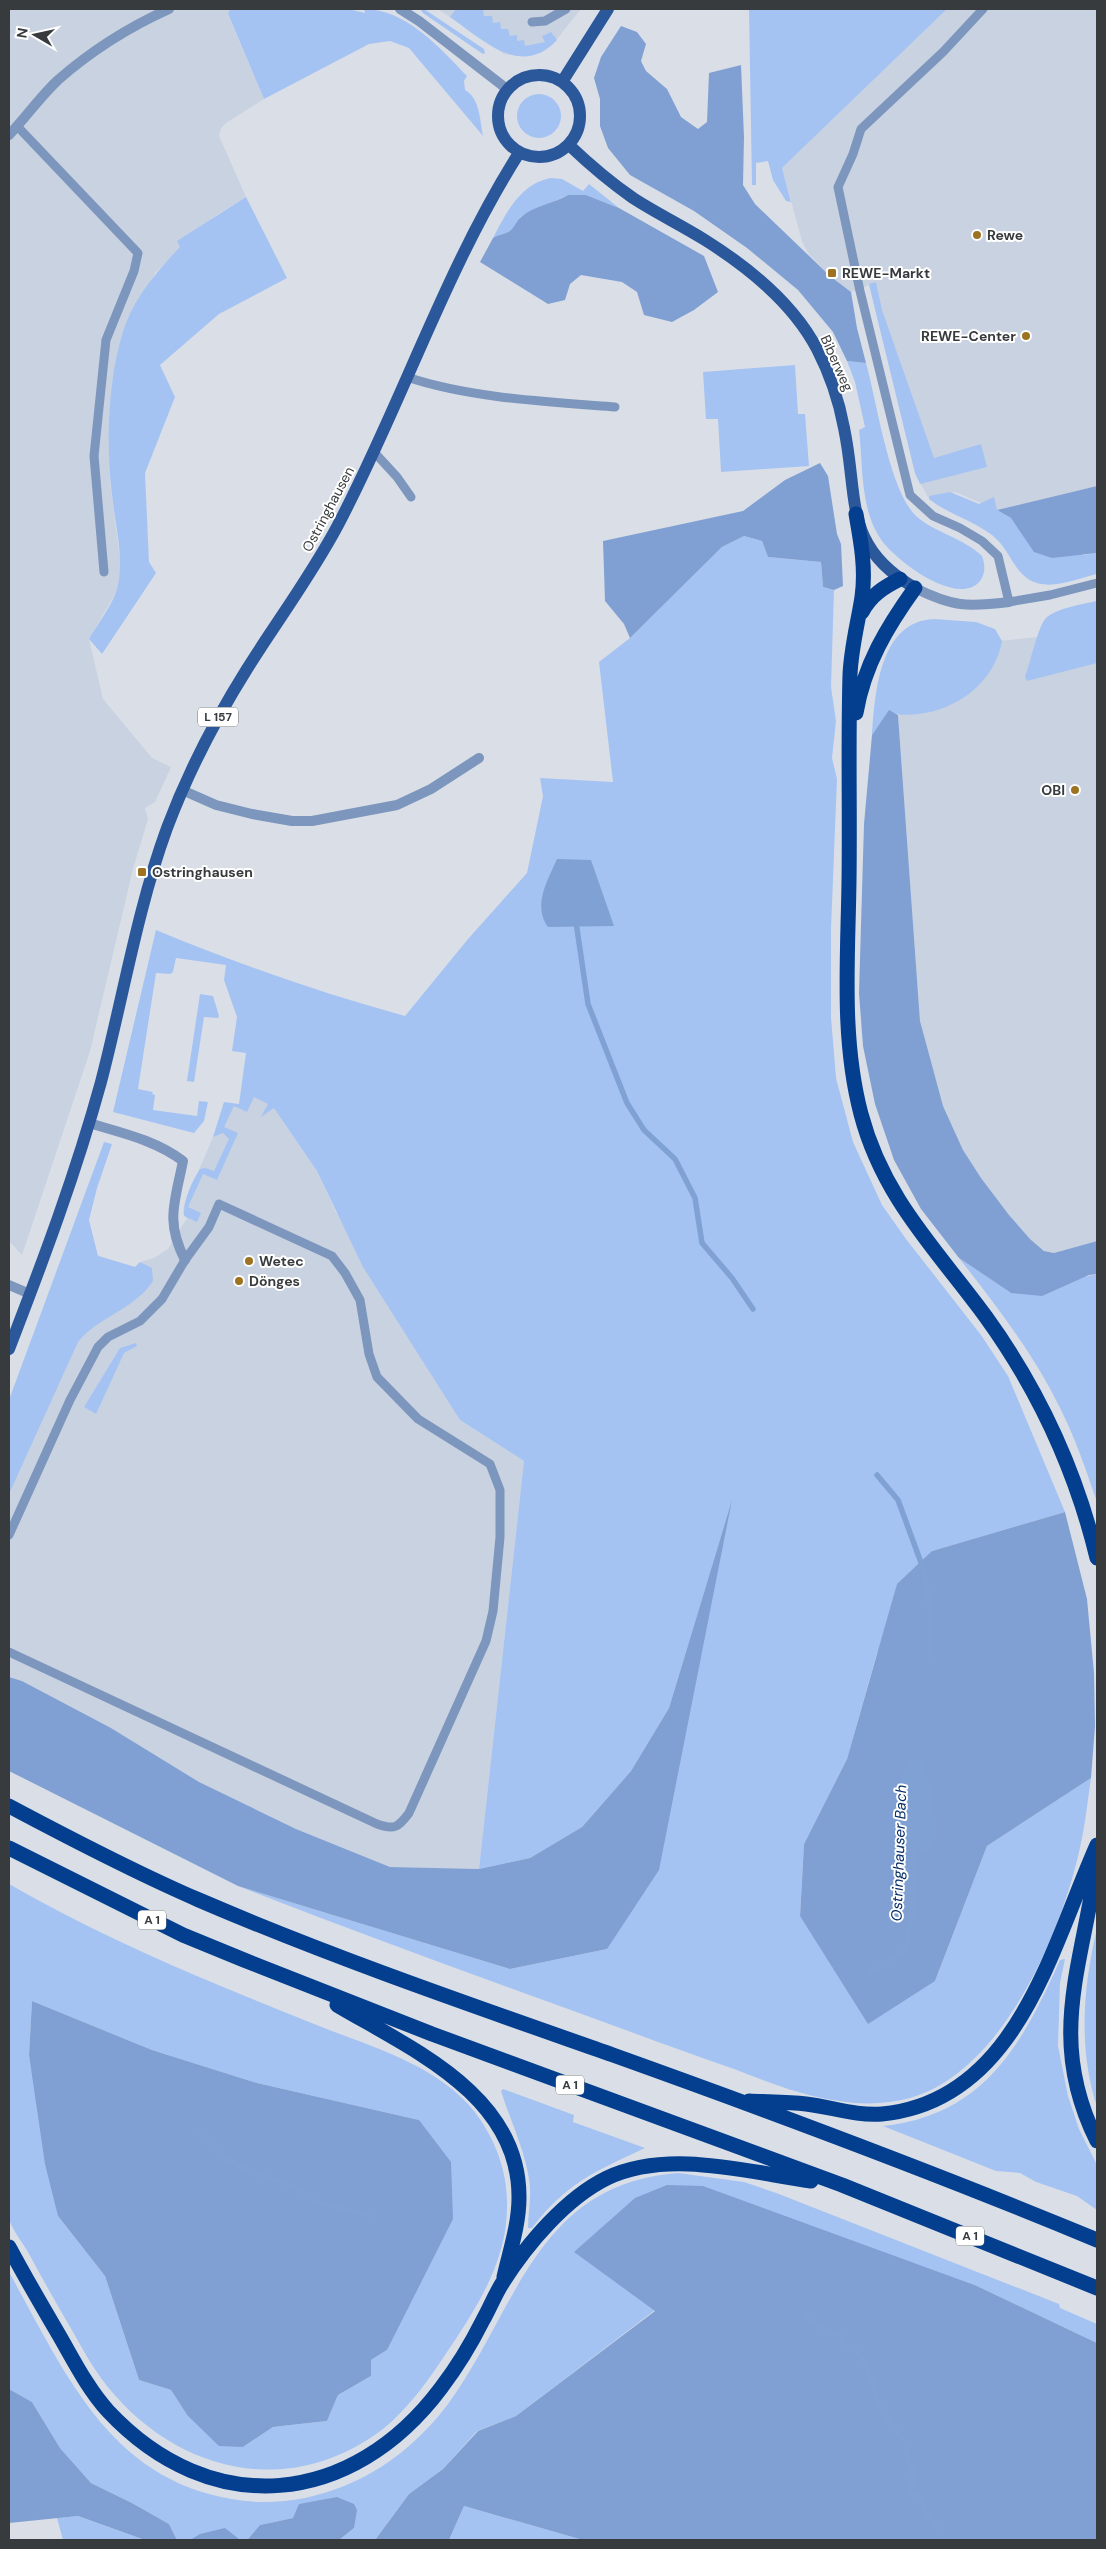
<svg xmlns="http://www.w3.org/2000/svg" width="1106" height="2549" viewBox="0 0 1106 2549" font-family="'DM Sans',sans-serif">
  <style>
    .built { fill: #c9d2e1 }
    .green { fill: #a5c3f2; fill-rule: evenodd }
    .forest { fill: #80a0d3 }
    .water { fill: #80a1d3 }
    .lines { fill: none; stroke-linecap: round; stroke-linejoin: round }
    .stream { stroke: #80a1d3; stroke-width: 5.5 }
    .lane { stroke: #7d96bd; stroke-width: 9 }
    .street { stroke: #7d96bd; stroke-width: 10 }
    .primary { stroke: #2b579b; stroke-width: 12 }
    .highway { stroke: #043e8e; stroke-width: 15 }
    .poi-dot { fill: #9d7322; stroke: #fff; stroke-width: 2 }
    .labels { text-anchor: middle; stroke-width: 4; stroke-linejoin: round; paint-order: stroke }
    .shield { fill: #fff; stroke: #747678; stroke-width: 1 }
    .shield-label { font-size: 12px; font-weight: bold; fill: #383b3e }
    .poi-label { font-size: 14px; font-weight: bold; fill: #383b3e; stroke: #fff; text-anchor: start }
    .street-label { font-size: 14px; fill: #383b3e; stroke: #fff }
    .water-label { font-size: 15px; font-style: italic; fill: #042d68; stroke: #fff }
  </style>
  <rect width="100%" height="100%" fill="#dadfe7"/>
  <!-- built -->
  <path class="built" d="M9 9H230L228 15 264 99 226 123 221 128 219 136 246 197 212 218 155 273 113 389 109 453 110 483 121 566 117 591 89 639 103 699 152 758 171 767 155 802 145 808 148 819 133 869 90 1051 22 1255 9 1241Z
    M438 9H581L552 45 536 54 523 56 504 54Z
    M947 9H1097V486L997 510 955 492 928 497 929 499 915 473 869 285 851 292 830 276 808 253 802 241 782 168Z
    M1097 601V1241L1054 1253 1045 1251 1030 1239 1009 1215 981 1178 963 1150 943 1106 930 1064 920 1021 898 715 917 662 969 644 1038 637 1047 617 1064 609Z
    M250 1059 317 1171 336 1212 460 1420 524 1461 479 1869 390 1867 296 1829 199 1782 111 1728 22 1681 9 1677V1400L67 1246 135 1267 140 1262 154 1258 168 1249 187 1218 183 1213 184 1205 227 1104 242 1106Z"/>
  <!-- green -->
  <path class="green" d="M230 9H348L365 13 364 9C406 9 440 48 467 76L464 81 465 90C480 98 480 121 483 136L409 48 390 41 369 44 264 99 228 14Z
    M420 9H424L484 49 485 53 483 54 474 48 423 13Z
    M456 9 483 10 484 16H492L493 23 500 22 501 29H508L510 36 517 35V41L524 40 525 46 545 42 542 36 551 32 557 40C521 79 482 39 450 17Z
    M749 9H947L782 168 791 202 786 201 773 180 768 161 756 163V185H752Z
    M517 116a22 22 0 1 1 44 0a22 22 0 1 1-44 0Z
    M551 178 562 179 583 191 589 184 619 208 586 195H568L520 217 511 231 493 238C506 213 521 183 551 178Z
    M246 197 287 278 219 314 160 365 175 397 145 473 149 562 156 573 102 654 89 639C97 625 113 604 117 589 125 559 115 525 112 495 105 441 108 351 135 304 148 282 163 265 180 247L177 241Z
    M876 282 882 310 934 458 981 444 987 467 920 484 915 473 869 284Z
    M847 361 866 363C877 402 889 490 916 516 935 533 962 537 982 556 985 564 986 573 980 581 958 608 894 560 880 538 860 508 863 465 859 430L865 427 855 382Z
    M795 365 798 414H805L809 466 721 472 718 419H706L703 372Z
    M950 492 979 504 994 497 997 510 1011 518 1022 532 1084 555 1097 553V574C1068 581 1035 598 1015 565 1007 553 1003 544 992 535 972 520 948 514 929 499V496Z
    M744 536 762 541 768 557 821 562 823 587 834 590 831 687 836 721 832 758 837 779 831 929V1017L836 1078 853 1142 882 1205 906 1239 981 1335 1008 1376 1065 1512 932 1551 877 1653 847 1759 804 1844 800 1916 935 1981 987 1846 1091 1778C1088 1798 1086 1818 1082 1838 1065 1926 1004 2072 910 2098 888 2104 862 2105 839 2101 803 2096 768 2082 734 2069 696 2056 658 2042 620 2028 492 1981 364 1936 238 1886L510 1969 607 1949 730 1507 669 1708 631 1771 582 1827 530 1858 479 1869 524 1461 460 1420 363 1267 317 1171 274 1108 261 1117 268 1104 254 1097 247 1112 234 1106 224 1127 238 1133 217 1180 203 1174 188 1207 201 1213 197 1222 184 1216C183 1201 192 1181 200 1169L205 1168 214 1171 229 1139 223 1133 213 1137 224 1102 239 1104 246 1053 232 1051 237 1017 224 980 226 965 176 958 173 972 170 974 156 973 138 1089 153 1092 152 1094 155 1095 153 1110 197 1116 199 1101 208 1102 204 1121 194 1133 113 1112 156 930C238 964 320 993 405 1016L468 939 527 873 543 796 540 778 613 782 599 662 630 638 722 547Z
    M1097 601V663L1027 681 1025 677C1030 664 1038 626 1046 618 1057 608 1083 604 1097 601Z
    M934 619 976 622 995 629 1002 641C995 682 957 710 918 714 907 715 899 716 889 711L872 735C875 694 879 621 934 619Z
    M200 994 213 996 219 1016 218 1018 204 1017 194 1082 187 1081Z
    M104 1142 112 1144 97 1188 89 1220 98 1256 135 1267 140 1262 152 1268 153 1281C134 1310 99 1316 78 1342L9 1494V1400Z
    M959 1258 1011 1293 1097 1274V1502C1086 1470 1075 1437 1059 1406 1033 1353 995 1304 959 1258Z
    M136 1343 137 1346 124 1353 96 1414 84 1407 120 1348Z
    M9 1884C79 1924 153 1958 228 1989 262 2003 297 2017 332 2031 382 2050 439 2068 474 2111 495 2138 508 2172 507 2207 507 2260 478 2306 449 2349 431 2377 409 2408 383 2429 290 2500 177 2473 107 2386 91 2366 79 2342 66 2320 53 2297 40 2275 28 2252 22 2242 14 2232 10 2222 4 2205 9 2156 9 2136 9 2052 9 1968 9 1884ZM32 2001 152 2050 257 2083 419 2120 387 2350 371 2360V2376L338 2395 327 2421 273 2427 243 2447 187 2415 171 2390 139 2380 105 2276 58 2216 29 2055Z
    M1097 1928V2107C1078 2048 1083 1988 1097 1928Z
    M1065 1959 1060 1983 1058 2046 1068 2096 1079 2129 1097 2165V2210L1077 2196 1036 2182 1020 2173 996 2171 883 2126C984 2115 1022 2045 1060 1960Z
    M503 2089 574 2115 573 2122 645 2148C596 2171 566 2183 532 2228H528C528 2212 532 2196 529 2179 524 2148 510 2120 501 2091Z
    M678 2173 744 2182 779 2194 1059 2304 1060 2308 1097 2324V2343L977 2286 655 2310 516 2416 477 2431 443 2469 409 2494 375 2540H339L354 2528 293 2518 260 2525 248 2539 177 2540 169 2524 132 2503 91 2483 60 2448 32 2402 9 2389V2272C69 2380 115 2493 258 2502 287 2503 317 2497 344 2486 385 2470 422 2439 448 2404 518 2308 536 2184 678 2173Z
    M464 2506 583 2540H449Z
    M78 2516 145 2540H63L57 2518Z"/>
  <!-- forest -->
  <path class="forest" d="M621 26 637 32 646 44 641 61 646 71 667 89 681 117 698 129 707 122 709 73 741 65 744 137 743 185 755 204 830 276 851 292 857 328 866 363 847 361 833 332 798 290 747 248 694 211 630 175 608 148 600 126V99L594 78 601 57Z
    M568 195H586L619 208 704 256 718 292 694 310 672 322 644 315 637 292 622 282 581 275 570 284 565 300 548 304 480 262 493 238C498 235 507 234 511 230 515 226 517 220 521 217 535 205 553 204 568 195Z
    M820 463 828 476 837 534 841 544 843 586 834 590 823 587 821 562 768 557 762 541 744 536 722 547 630 638 624 624 605 601 603 541 743 511 785 480Z
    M1097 486V553L1052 558 1034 552 1011 518 997 510Z
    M889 710 898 715 920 1021 943 1106 963 1150 981 1178 1009 1215 1030 1239 1044 1251 1054 1253 1097 1241V1274L1089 1275 1042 1296 1011 1293 959 1258 921 1209 894 1160 875 1104 863 1046 859 993 864 824 872 735Z
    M732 1500 659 1870 607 1949 510 1969 238 1886 9 1771V1677L22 1681 111 1728 199 1782 296 1829 390 1867 479 1869 530 1858 582 1827 631 1771 669 1708Z
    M1065 1512 1087 1599 1094 1673 1095 1726 1091 1778 987 1846 935 1981 868 2024 800 1916 804 1844 847 1759 897 1584 932 1551Z
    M32 2001 152 2050 257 2083 419 2120 451 2162 453 2219 387 2350 371 2360V2376L338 2395 327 2421 273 2427 243 2447 219 2446 187 2415 171 2390 139 2380 105 2276 58 2216 45 2164 29 2055Z
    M667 2185 703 2186 977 2286 1097 2343V2540H583L464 2506 449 2540H375L409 2494 443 2469 478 2431 516 2416 655 2311 574 2252 635 2198Z
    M9 2389 32 2402 60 2448 91 2483 132 2503 169 2524 177 2540H145L78 2516 9 2523Z
    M337 2497 354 2504 357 2510 354 2528 339 2540H190L200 2534 225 2528 239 2539H248L260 2525 293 2518 299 2504Z"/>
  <!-- water -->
  <path class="water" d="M557 859 591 860 614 926 548 927C532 905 548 880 557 859Z
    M910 1759 925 1763 936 1820 935 1843 923 1852 914 1851 901 1843C897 1818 894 1780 910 1759Z"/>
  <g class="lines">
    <!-- stream -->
    <path class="stream" d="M576 922 588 1004 627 1103 644 1130 675 1159 695 1198 702 1243 732 1278 753 1309
      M877 1475 898 1500 923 1568 931 1614 930 1657
      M868 1975 906 1950 912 1910 914 1843
      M199 2134 221 2156 243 2168 297 2188 313 2201 371 2216
      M807 2317 821 2328 841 2336 845 2345C873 2356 870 2389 882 2411 889 2424 900 2435 909 2446L906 2454 914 2474 910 2492 922 2498 926 2512 944 2540"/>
    <!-- lane -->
    <path class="lane" d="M983 9 943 52 861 129 853 154 838 187 860 291 910 495 933 516 960 528 982 541 998 556 1009 602 1050 595 1097 583
      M532 22 545 21 566 9
      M17 126 138 253 134 271 106 340 94 456 104 572
      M407 377C469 398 549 402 615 407
      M374 452 397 477 411 497
      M9 1535 70 1400 98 1347 108 1337 140 1321 162 1299 185 1260 209 1227 219 1204 332 1256 345 1273 360 1300 369 1354 377 1377 418 1419 490 1464 500 1490V1537L493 1611 486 1641 409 1813C398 1828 394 1830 377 1824L9 1652"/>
    <!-- street -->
    <path class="street" d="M400 9 419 21 507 89
      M9 135C26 117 40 97 58 80 91 51 129 27 169 9
      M915 588C953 607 967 607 1009 602
      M182 790 216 805 252 814 292 821H312L397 805 431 789 479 758
      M89 1123C122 1133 155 1140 183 1161 175 1202 165 1221 185 1260
      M9 1285 30 1294"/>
    <!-- primary -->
    <path class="primary" d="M498 116a41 41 0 1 1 82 0a41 41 0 1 1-82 0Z
      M562 82 608 9
      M569 145C589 164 610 182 633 198 656 213 681 225 705 240 748 267 793 303 817 349 830 374 839 401 844 428 859 498 842 546 915 588
      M9 1349C43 1261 76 1173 101 1082 123 998 137 910 167 828 188 772 215 720 247 669 277 621 311 576 338 525 402 403 445 270 519 153"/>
    <!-- highway -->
    <path class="highway" d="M856 514C861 542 866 569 862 597 858 623 851 648 850 675 848 743 850 812 849 881 848 959 841 1038 861 1114 883 1198 937 1250 986 1317 1038 1389 1076 1471 1097 1558
      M862 612C871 595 884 587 900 579
      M856 713C864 665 887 627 915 588
      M9 1806C71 1839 134 1872 199 1900 334 1958 474 2006 613 2055 775 2113 938 2174 1097 2240
      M9 1848 183 1935 244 1960 432 2034 842 2185 1097 2288
      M1097 1859C1084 1963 1045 2037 1097 2141
      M337 2005C411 2049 520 2095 519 2198 519 2224 510 2251 504 2277
      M749 2101C768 2102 788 2102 806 2104 832 2107 855 2116 882 2114 1017 2101 1051 1948 1097 1845
      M9 2247C25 2277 42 2306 59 2335 74 2361 88 2389 108 2411 211 2521 352 2507 441 2388 457 2367 471 2344 483 2320 490 2308 495 2294 503 2282 527 2244 566 2198 607 2178 669 2149 747 2172 811 2181"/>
  </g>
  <!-- markers -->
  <g class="poi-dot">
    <circle cx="977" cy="235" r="5"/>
    <rect x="827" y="268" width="10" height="10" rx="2.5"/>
    <circle cx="1026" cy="336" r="5"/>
    <circle cx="1075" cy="790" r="5"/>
    <rect x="137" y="867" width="10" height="10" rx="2.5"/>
    <circle cx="249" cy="1261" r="5"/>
    <circle cx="239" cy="1281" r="5"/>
  </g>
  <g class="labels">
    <!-- shield labels -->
    <g class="shield">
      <rect x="198" y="707.5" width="40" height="19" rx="4"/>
      <rect x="138" y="1910.5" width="28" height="19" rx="4"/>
      <rect x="556" y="2075.5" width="28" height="19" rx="4"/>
      <rect x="956" y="2226.5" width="28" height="19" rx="4"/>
    </g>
    <g class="shield-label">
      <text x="218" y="721">L 157</text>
      <text x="152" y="1924">A 1</text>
      <text x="570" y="2089">A 1</text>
      <text x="970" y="2240">A 1</text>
    </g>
    <!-- poi labels -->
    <g class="poi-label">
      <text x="987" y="240">Rewe</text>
      <text x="842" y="278">REWE-Markt</text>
      <text x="1016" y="341" text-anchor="end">REWE-Center</text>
      <text x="1065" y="795" text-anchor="end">OBI</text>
      <text x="152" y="877">Ostringhausen</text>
      <text x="259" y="1266">Wetec</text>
      <text x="249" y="1286">Dönges</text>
    </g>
    <!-- street labels -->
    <g class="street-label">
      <text transform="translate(837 363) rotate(66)" y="5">Biberweg</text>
      <text transform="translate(328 509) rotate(-62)" y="5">Ostringhausen</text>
    </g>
    <!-- water labels -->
    <g class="water-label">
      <text transform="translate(899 1853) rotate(-88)" y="5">Ostringhauser Bach</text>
    </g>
  </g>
  <!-- border -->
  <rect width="1106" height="2549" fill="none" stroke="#383b3e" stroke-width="20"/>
  <!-- north arrow -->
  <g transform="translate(35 35) rotate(279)" stroke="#ffffff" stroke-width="4" paint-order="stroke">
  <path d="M0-4L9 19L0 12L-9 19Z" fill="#383b3e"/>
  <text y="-8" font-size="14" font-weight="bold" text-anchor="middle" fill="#383b3e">N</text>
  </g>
</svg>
